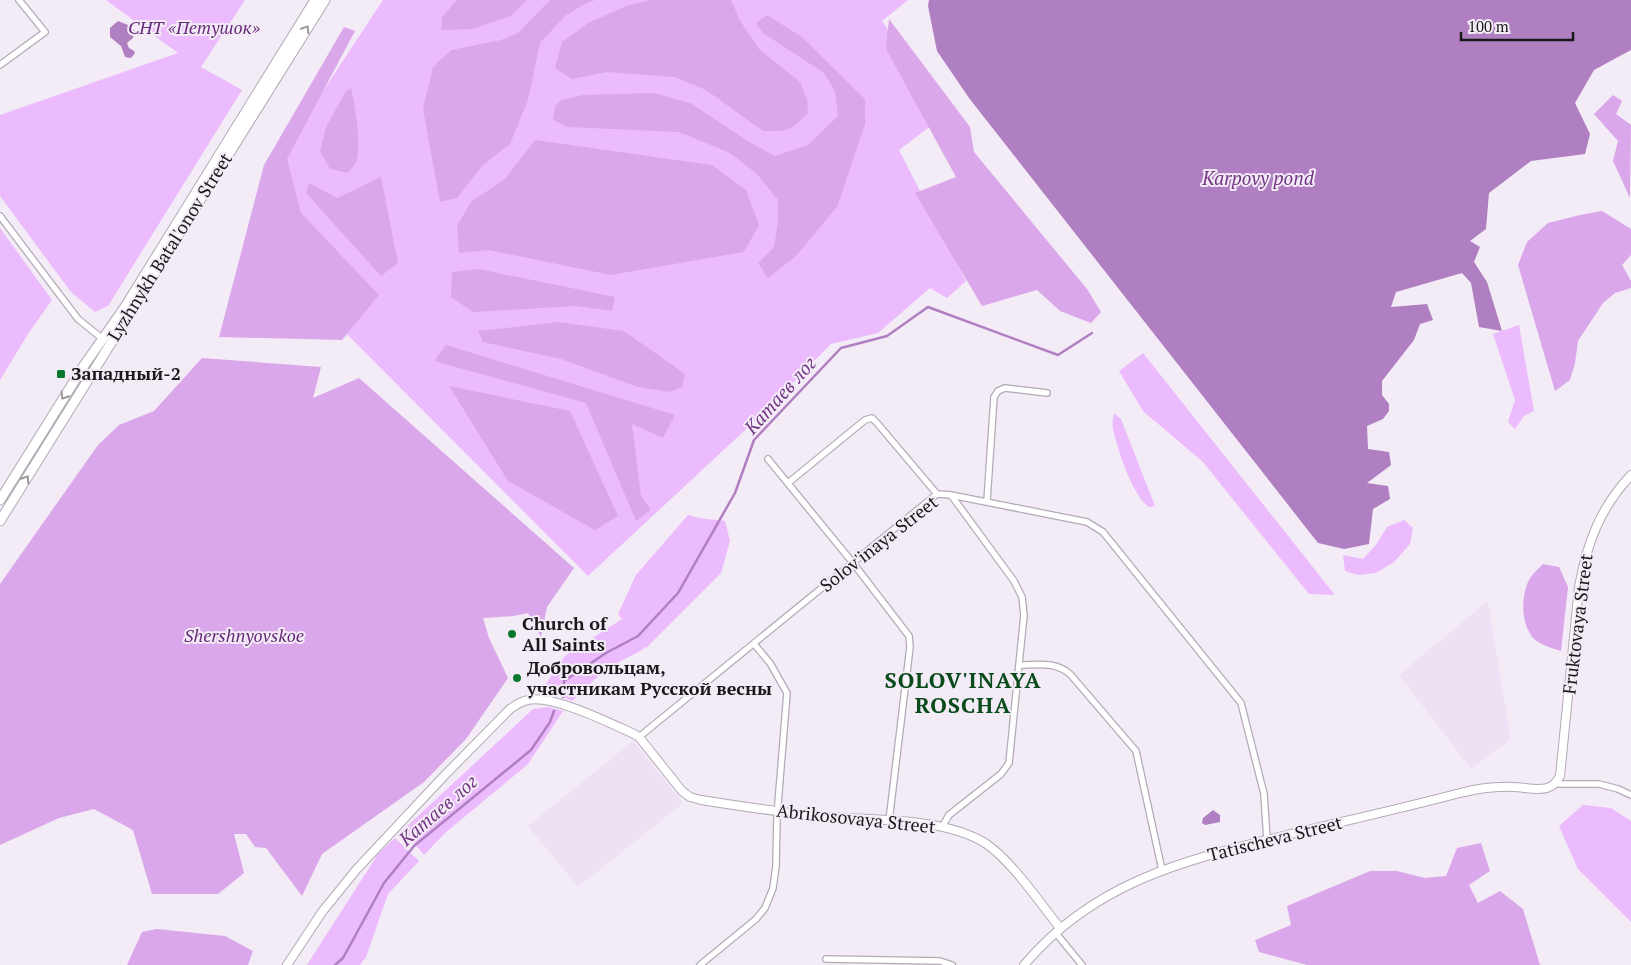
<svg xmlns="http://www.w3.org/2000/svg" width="1631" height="965" viewBox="0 0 1631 965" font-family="'PT Serif',serif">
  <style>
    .built { fill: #eee1f3 }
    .green { fill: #ecbbfd }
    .forest { fill: #daa7eb }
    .water { fill: #b07fc1 }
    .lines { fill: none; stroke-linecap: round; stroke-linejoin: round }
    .stream { stroke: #b07fc1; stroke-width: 2.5 }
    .minor-casing { stroke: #b2aab5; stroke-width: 8 }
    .tertiary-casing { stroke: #b2aab5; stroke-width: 10 }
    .secondary-casing { stroke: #b2aab5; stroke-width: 11 }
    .minor { stroke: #fff; stroke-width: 5.5 }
    .tertiary { stroke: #fff; stroke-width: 8 }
    .secondary { stroke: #fff; stroke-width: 9 }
    .oneway { stroke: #989799 }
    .poi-dot { fill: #09782c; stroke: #f3ebf6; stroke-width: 2 }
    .labels { text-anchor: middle; stroke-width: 4; stroke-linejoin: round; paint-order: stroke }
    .park-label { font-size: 18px; font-style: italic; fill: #682b7b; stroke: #f3ebf6 }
    .street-label { font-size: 18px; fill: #1b181c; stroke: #f3ebf6 }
    .poi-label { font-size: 18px; font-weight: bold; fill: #1b181c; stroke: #f3ebf6; text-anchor: start }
    .water-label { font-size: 19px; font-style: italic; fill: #733686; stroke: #f3ebf6 }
    .district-label { font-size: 22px; font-weight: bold; letter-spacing: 1px; fill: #0a4b1b; stroke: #f3ebf6 }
  </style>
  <rect width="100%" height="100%" fill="#f3ebf6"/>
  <!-- built -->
  <path class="built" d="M1488 601 1511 739 1471 769 1399 675Z
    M633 741 683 803 578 887 528 826Z"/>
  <!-- green -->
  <path class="green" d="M106 0H245L201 67 242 90 108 306 95 312 71 292 0 196V115L178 53Z
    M383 0H908L882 21 948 113 899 150 966 281 947 298 930 288 878 333 831 344 757 419 588 576 269 256V173Z
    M0 228 52 300 28 334 0 380Z
    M1519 325 1534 411 1524 416 1515 429 1508 422 1515 400 1493 334Z
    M1143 353 1335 595 1309 594 1203 462 1143 411 1119 371Z
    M1114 413 1121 419 1155 506 1149 507C1133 497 1117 448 1113 429 1112 424 1113 418 1114 413Z
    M688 515 699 518 725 521 730 541 721 573 646 648 645 647 642 650 607 668 572 701 543 688 565 656 622 619 618 614 636 575Z
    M1404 520 1413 528 1410 544 1394 562 1376 573 1358 575 1345 571 1343 555 1363 559 1376 545 1387 527Z
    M548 707 563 711 528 764 445 833 424 855 403 830 533 709Z
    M1583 805 1611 808 1631 821V922L1578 869 1559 826Z
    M395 838 419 861 388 894 366 957 360 965H307L378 854Z"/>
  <!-- forest -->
  <path class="forest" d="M457 0H527L511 16 472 29 441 30 442 17Z
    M550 0H596L588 2 565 16 540 43 528 100 510 144 483 165 457 198 440 202 423 109 433 67 451 50 501 40 518 33Z
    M650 0H731L741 22 759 49 800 82 807 99 808 113 792 128 781 131H763L706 90 674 77 607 72 572 79 555 68 562 42 588 23 629 5Z
    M767 15 802 37 865 99V124L837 207 796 256 768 278 758 263 774 247 778 221V200L756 173 730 153 679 132 568 127 553 120 555 106 562 100 583 95 654 93 690 103 751 143 775 156 808 145 838 116 835 91 824 73 763 33 756 23Z
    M889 19 970 127 974 152 1087 289 1101 312 1091 323 1060 311 1037 290 982 306 915 193 956 177 886 49Z
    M344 27 355 31 287 159 301 213 379 295 342 340 219 337 264 165Z
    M351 88C355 105 363 149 355 164 353 167 350 170 348 173L330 169 320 151 326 127 346 91Z
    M1613 95 1622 101 1616 114 1631 125 1630 198 1613 161 1618 141 1594 114Z
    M535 140 712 165 746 190 759 225 744 252 611 275 488 250 459 253 457 226 471 202 505 179Z
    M381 177 398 263 381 276 306 193 309 183 337 198Z
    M1602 211 1631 229V255L1622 265 1631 281V288L1615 293 1603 303 1578 341 1575 363 1570 380 1555 391 1518 265 1527 242 1548 223 1580 215Z
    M479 269 615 297 612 311 576 306 473 312 451 297 452 272Z
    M558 322 624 331 685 374 682 387 670 392 638 387 561 359 483 342 478 331Z
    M446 345 675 415 663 438 632 424 641 496 651 510 636 521 586 403 434 361Z
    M202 358 321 367 313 398 359 378 574 568 547 607 541 637 528 613 514 616 483 618 489 638 508 678 466 739 424 782 322 854 302 896 266 848 255 847 246 834H234L244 873 218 894H152L133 830 94 809 59 818 0 845V584L98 445 119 425 154 411Z
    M449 386 570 411 618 516 595 530 508 481Z
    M1543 564 1559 567 1568 587 1561 651C1552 648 1540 645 1533 638 1521 623 1521 598 1528 582 1531 575 1538 569 1543 564Z
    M1481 843 1490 871 1469 885 1478 903 1500 891 1523 909 1540 965H1307L1259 952 1255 940 1291 925 1287 906 1370 871H1397L1425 878 1446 876 1457 848Z
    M157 929 225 936 253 951 248 965H127L142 932Z"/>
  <!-- water -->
  <path class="water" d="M929 0H1631V50L1594 70 1575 103 1590 134 1585 154 1531 161 1489 193 1486 229 1470 241 1480 247 1474 262 1487 282 1502 331 1479 327 1471 283 1462 273 1396 292 1391 307 1427 304 1433 320 1420 324 1414 340 1382 381V395L1389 404V411L1383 419 1367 426 1368 449 1389 452 1391 465 1367 483 1388 486 1390 499 1373 509 1369 544 1344 549 1318 543 969 98 937 51 928 6Z
    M118 21 128 25 135 31 133 38 127 43 129 48 134 51 135 53 131 58 125 57 121 46 110 37V28Z
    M1213 810 1220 815V822L1205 825 1202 823 1203 818Z"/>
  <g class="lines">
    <!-- stream -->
    <path class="stream" d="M563 697 564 681 606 653 638 636 678 593 735 493 754 440 841 348 887 336 928 307 1058 355 1092 333
      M335 965 343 958 384 883 414 846 531 750 550 722 554 711"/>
    <!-- minor casing -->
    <g class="minor-casing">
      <path id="minor" d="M0 65 45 32 19 0
        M0 216 78 319 104 340
        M768 459 853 563 909 636 910 647 889 821
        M788 483 865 420 872 418 877 423 937 494
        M987 501 994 397 998 391 1005 388 1047 393
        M1019 665C1038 665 1055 661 1070 674L1136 751 1162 870
        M639 737 937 494 951 495 1087 522 1103 532 1241 703 1264 794 1267 840
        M1554 784H1599L1618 789 1631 795
        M942 827 949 815 1001 774 1009 763 1024 615 1022 597 1014 581 951 495
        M1055 932 1082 965
        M826 959 940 961 952 965
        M700 965 756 919 765 908 773 888 776 866 777 816 787 693 770 663 754 644"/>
    </g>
    <!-- tertiary casing -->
    <g class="tertiary-casing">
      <path id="tertiary" d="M287 965 322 912 356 870 443 777 510 709C516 705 521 701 528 700 551 694 610 723 632 733L639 737 682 791 690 797 701 800C740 806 778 812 817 816 868 821 941 816 985 843 1011 860 1040 903 1060 928
        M1024 965C1095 881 1186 860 1287 835 1345 821 1403 808 1460 793 1476 789 1496 786 1513 787 1523 787 1537 791 1547 788 1554 786 1557 781 1560 776L1579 587C1587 543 1600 508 1631 475"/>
    </g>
    <!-- secondary casing -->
    <g class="secondary-casing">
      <path id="secondary" d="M0 500 85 364 125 307 315 0
        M0 521 325 0"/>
    </g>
    <!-- minor -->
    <use href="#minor" class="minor"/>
    <!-- tertiary -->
    <use href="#tertiary" class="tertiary"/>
    <!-- secondary -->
    <use href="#secondary" class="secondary"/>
  </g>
  <!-- one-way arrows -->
  <defs><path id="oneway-chevron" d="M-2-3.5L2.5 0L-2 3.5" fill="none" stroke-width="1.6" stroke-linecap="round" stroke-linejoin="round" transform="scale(1.25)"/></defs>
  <g class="oneway">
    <use href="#oneway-chevron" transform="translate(306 29) rotate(-58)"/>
    <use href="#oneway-chevron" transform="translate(64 396) rotate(122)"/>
    <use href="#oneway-chevron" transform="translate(26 479) rotate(-58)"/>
  </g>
  <!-- markers -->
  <g class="poi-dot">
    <rect x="56" y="369" width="10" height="10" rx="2.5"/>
    <circle cx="512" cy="634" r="5"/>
    <circle cx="517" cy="678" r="5"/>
  </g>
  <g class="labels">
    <!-- park labels -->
    <g class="park-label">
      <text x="194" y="34">СНТ «Петушок»</text>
      <text x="244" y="642">Shershnyovskoe</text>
    </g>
    <!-- street labels -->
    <g class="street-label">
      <text transform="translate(170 247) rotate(-58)" y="6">Lyzhnykh Batal'onov Street</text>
      <text transform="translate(879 544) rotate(-38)" y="6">Solov'inaya Street</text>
      <text transform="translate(1578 624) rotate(-83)" y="6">Fruktovaya Street</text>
      <text transform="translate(856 819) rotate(6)" y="6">Abrikosovaya Street</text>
      <text transform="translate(1275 839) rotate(-14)" y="6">Tatischeva Street</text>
    </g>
    <!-- poi labels -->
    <g class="poi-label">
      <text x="71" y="380">Западный-2</text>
      <text x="522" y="630">Church of<tspan x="522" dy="21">All Saints</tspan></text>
      <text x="527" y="674">Добровольцам,<tspan x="527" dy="21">участникам Русской весны</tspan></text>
    </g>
    <!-- water labels -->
    <g class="water-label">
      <text x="1258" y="185">Karpovy pond</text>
      <text transform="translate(780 395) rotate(-48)" y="7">Катаев лог</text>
      <text transform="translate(438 810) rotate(-41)" y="7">Катаев лог</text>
    </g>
    <!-- district labels -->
    <g class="district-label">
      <text x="963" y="688">SOLOV'INAYA<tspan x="963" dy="25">ROSCHA</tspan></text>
    </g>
  </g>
  <!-- scale -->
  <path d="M1461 32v8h112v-8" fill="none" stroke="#1b181c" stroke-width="2.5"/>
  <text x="1468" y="32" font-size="15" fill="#1b181c" stroke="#f3ebf6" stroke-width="4" paint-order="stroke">100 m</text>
</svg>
